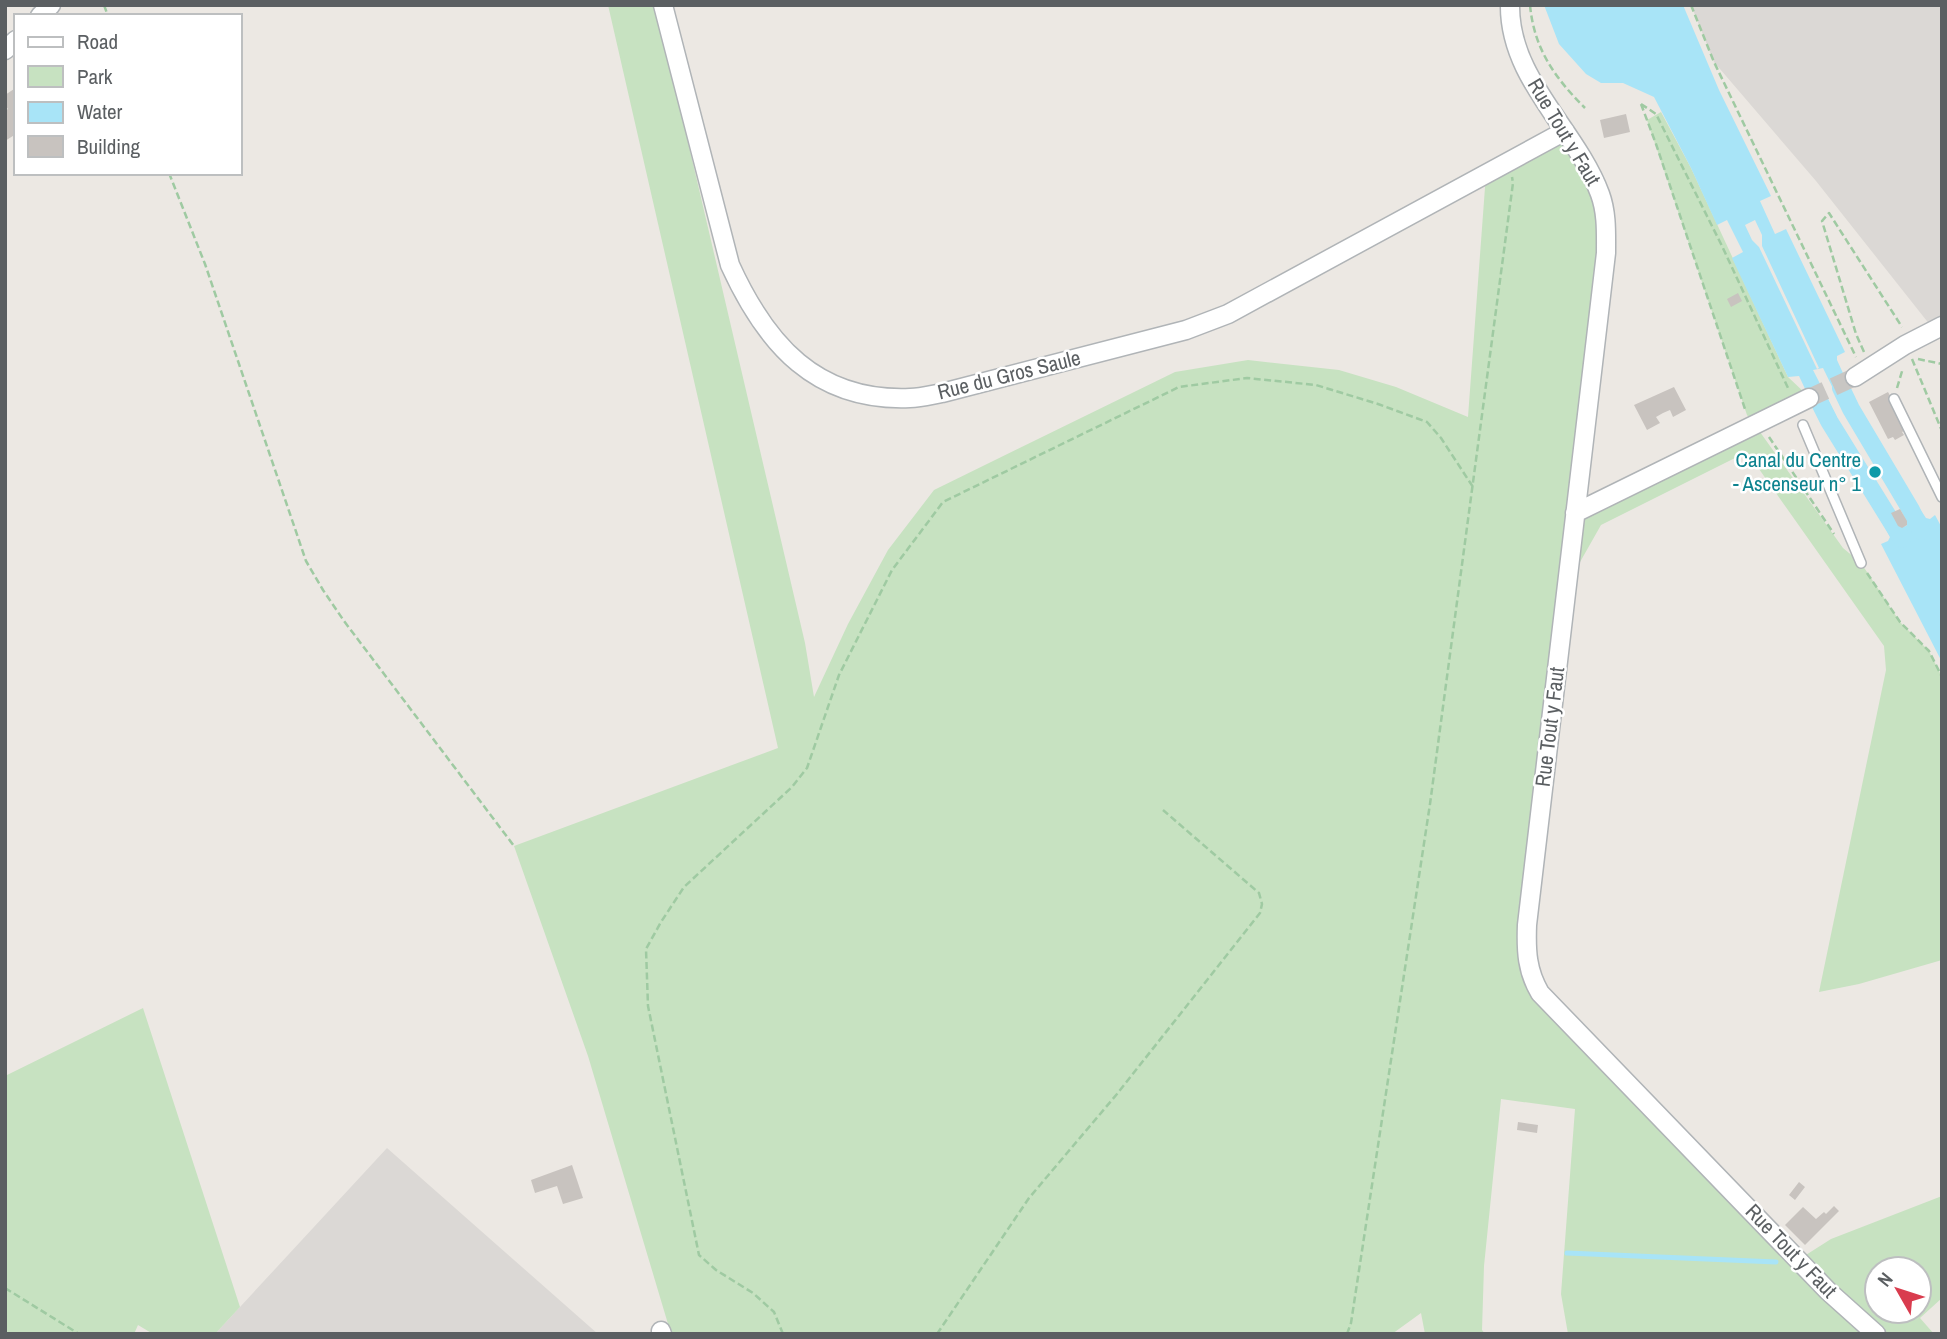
<svg xmlns="http://www.w3.org/2000/svg" width="1947" height="1339" viewBox="0 0 1947 1339" font-family="'Archivo Narrow',sans-serif">
  <style>
    .industrial { fill: #dbd8d5 }
    .green { fill: #c7e2c1; fill-rule: evenodd }
    .water { fill: #a8e4f7 }
    .pier { fill: #ece8e3 }
    .lines { fill: none; stroke-linecap: round; stroke-linejoin: round }
    .stream { stroke: #a8e4f7; stroke-width: 5 }
    .canal { stroke: #a8e4f7; stroke-width: 18 }
    .building { fill: #c8c3bf }
    .minor-tunnel { stroke: #c8c6c3; stroke-width: 18; stroke-dasharray: 18 9; stroke-linecap: butt }
    .service-casing { stroke: #b0b4b7; stroke-width: 12 }
    .minor-casing { stroke: #b0b4b7; stroke-width: 21 }
    .path { stroke: #9fcaa2; stroke-width: 2.5; stroke-dasharray: 7 3.5; stroke-linecap: butt }
    .service { stroke: #fff; stroke-width: 9 }
    .minor { stroke: #fff; stroke-width: 18 }
    .culture-dot { fill: #0f9aa8; stroke: #fff; stroke-width: 2.5 }
    .labels { text-anchor: middle; stroke-width: 5; stroke-linejoin: round; paint-order: stroke }
    .street-label { font-size: 21px; fill: #5b5f62; stroke: #fff }
    .culture-label { font-size: 21px; fill: #0d838f; stroke: #fff; text-anchor: end }
  </style>
  <rect width="100%" height="100%" fill="#ece8e3"/>
  <!-- industrial -->
  <path class="industrial" d="M1691 5H1942V326L1934 330 1816 181 1714 62Z
    M387 1148 598 1334H215Z"/>
  <!-- green -->
  <path class="green" d="M608 5H656L805 643 814 697 848 624 888 550 934 490 1175 372 1248 360 1339 370 1396 387 1468 417 1486 174 1565 131 1606 220 1576 512 1754 424 1747 415 1647 120 1661 112 1691 168 1788 377 1806 394 1755 425 1843 548 1861 563 1900 622 1929 651 1942 677V960L1859 984 1819 992 1886 670 1884 646 1747 452 1601 525 1567 585 1529 968 1798 1260 1831 1239 1942 1196V1298L1920 1318 1934 1334H1568L1561 1294 1575 1109 1501 1099 1484 1266 1482 1330 1485 1334H1425L1421 1313 1392 1334H671L588 1056 514 846 778 748ZM1877 1269H1919V1311H1877Z
    M143 1008 240 1307 215 1334H153L138 1325 134 1334H5V1076Z"/>
  <!-- water -->
  <path class="water" d="M1544 5H1683L1719 90 1771 196 1760 201 1775 234 1786 229 1845 352 1837 356V360L1858 406 1845 413 1823 368 1813 370 1837 417 1822 425 1799 376 1788 377 1732 258 1743 252 1727 220 1717 225 1691 168 1654 97 1623 83H1601L1586 74 1559 44Z
    M1918 506 1926 518 1930 519 1935 515 1942 528V662L1881 544 1888 541 1890 537 1883 524 1893 519 1898 527 1903 528 1907 525V521L1903 514Z"/>
  <!-- pier -->
  <path class="pier" d="M1755 220 1762 235V246L1819 368 1817 369 1759 247 1752 240 1745 225Z"/>
  <g class="lines">
    <!-- stream -->
    <path class="stream" d="M1567 1253 1776 1262"/>
    <!-- canal -->
    <path class="canal" d="M1841 388 1851 409 1911 510 1921 531
      M1819 401 1829 421 1902 539"/>
  </g>
  <!-- building -->
  <path class="building" d="M14 89 16 93V134L5 141V111L8 109 5 105V95Z
    M1626 114 1630 132 1604 138 1600 120Z
    M1738 293 1742 301 1731 307 1727 299Z
    M1674 387 1686 410 1673 417 1670 410 1663 413 1656 417 1660 423 1647 430 1634 405Z
    M1888 392 1908 429 1902 432 1904 435 1895 440 1893 437 1888 439 1869 402Z
    M1900 509 1907 521V525L1902 528 1898 526 1891 513Z
    M1518 1122 1538 1125 1537 1133 1517 1130Z
    M572 1165 583 1198 563 1204 557 1186 535 1193 531 1180Z
    M1799 1182 1805 1187 1795 1200 1789 1195Z
    M1834 1206 1839 1211 1805 1245 1785 1225 1803 1207 1816 1219 1824 1212 1826 1214Z"/>
  <g class="lines">
    <!-- minor-tunnel -->
    <path class="minor-tunnel" d="M1809 398 1855 377"/>
    <!-- service casing -->
    <g class="service-casing">
      <path id="service" d="M1894 399 1942 497
        M1803 425 1861 563"/>
    </g>
    <!-- minor casing -->
    <g class="minor-casing">
      <path id="minor" d="M663 5 730 265C766 344 816 402 910 398 921 398 931 395 942 393L1186 330 1228 314 1565 131
        M1510 5C1509 79 1576 129 1600 194 1607 213 1606 233 1606 253L1527 925C1526 951 1527 971 1540 993L1828 1291 1876 1334
        M40 16 51 5
        M5 50 16 40
        M1855 377 1905 345 1942 326
        M1575 513 1809 398
        M661 1331 662 1334"/>
    </g>
    <!-- path -->
    <path class="path" d="M104 5 108 16
      M1530 5C1534 49 1555 78 1585 108
      M1691 5 1714 62 1856 357
      M1641 104 1656 144 1745 409
      M1641 104 1656 114 1722 246 1788 388
      M169 173 205 264 306 561 323 590 344 621 514 846
      M1864 352 1856 334 1822 221 1829 213 1902 327
      M1912 359 1942 431
      M1918 359 1942 364
      M1897 388 1903 368
      M1769 437 1834 534
      M1867 573 1900 622 1929 651 1942 677
      M5 1288 79 1334
      M783 1334 774 1312 753 1293 716 1270 699 1255 648 1006 646 949 661 922 684 887 792 787 807 768 839 675 892 570 943 502 1179 387 1247 378 1316 385 1378 404 1427 422 1441 438 1473 487
      M937 1334 1029 1198 1117 1094 1260 913 1262 904 1259 893 1163 810
      M1347 1334 1351 1323 1430 804 1513 183 1512 177"/>
    <!-- service -->
    <use href="#service" class="service"/>
    <!-- minor -->
    <use href="#minor" class="minor"/>
  </g>
  <!-- markers -->
  <circle class="culture-dot" cx="1875" cy="472" r="7"/>
  <g class="labels">
    <!-- street labels -->
    <g class="street-label">
      <text transform="translate(1564 132) rotate(59)" y="7">Rue Tout y Faut</text>
      <text transform="translate(1009 375) rotate(-14)" y="7">Rue du Gros Saule</text>
      <text transform="translate(1550 727) rotate(-83)" y="7">Rue Tout y Faut</text>
      <text transform="translate(1791 1251) rotate(46)" y="7">Rue Tout y Faut</text>
    </g>
    <!-- culture labels -->
    <g class="culture-label">
      <text x="1861" y="467">Canal du Centre<tspan x="1861" dy="24">- Ascenseur n° 1</tspan></text>
    </g>
  </g>
  <!-- border -->
  <rect width="1947" height="1339" fill="none" stroke="#5b5f62" stroke-width="14"/>
  <!-- legend -->
  <rect x="14" y="14" width="228" height="161" fill="#ffffff" stroke="#bdbfc0" stroke-width="2"/>
  <rect x="28" y="37" width="35" height="10" fill="#ffffff" stroke="#bdbfc0" stroke-width="2"/>
  <text x="77" y="49" font-size="21" fill="#5b5f62">Road</text>
  <rect x="28" y="66" width="35" height="21" fill="#c7e2c1" stroke="#bdbfc0" stroke-width="2"/>
  <text x="77" y="84" font-size="21" fill="#5b5f62">Park</text>
  <rect x="28" y="102" width="35" height="21" fill="#a8e4f7" stroke="#bdbfc0" stroke-width="2"/>
  <text x="77" y="119" font-size="21" fill="#5b5f62">Water</text>
  <rect x="28" y="136" width="35" height="21" fill="#c8c3bf" stroke="#bdbfc0" stroke-width="2"/>
  <text x="77" y="154" font-size="21" fill="#5b5f62">Building</text>
  <!-- north arrow -->
  <g transform="translate(1898 1290) rotate(309)"><circle r="33" fill="#ffffff" stroke="#bdbfc0" stroke-width="2"/>
  <path d="M0-5L12 26L0 18L-12 26Z" fill="#d93c4e"/>
  <text y="-10" font-size="19" font-weight="bold" text-anchor="middle" fill="#5b5f62">N</text>
  </g>
</svg>
